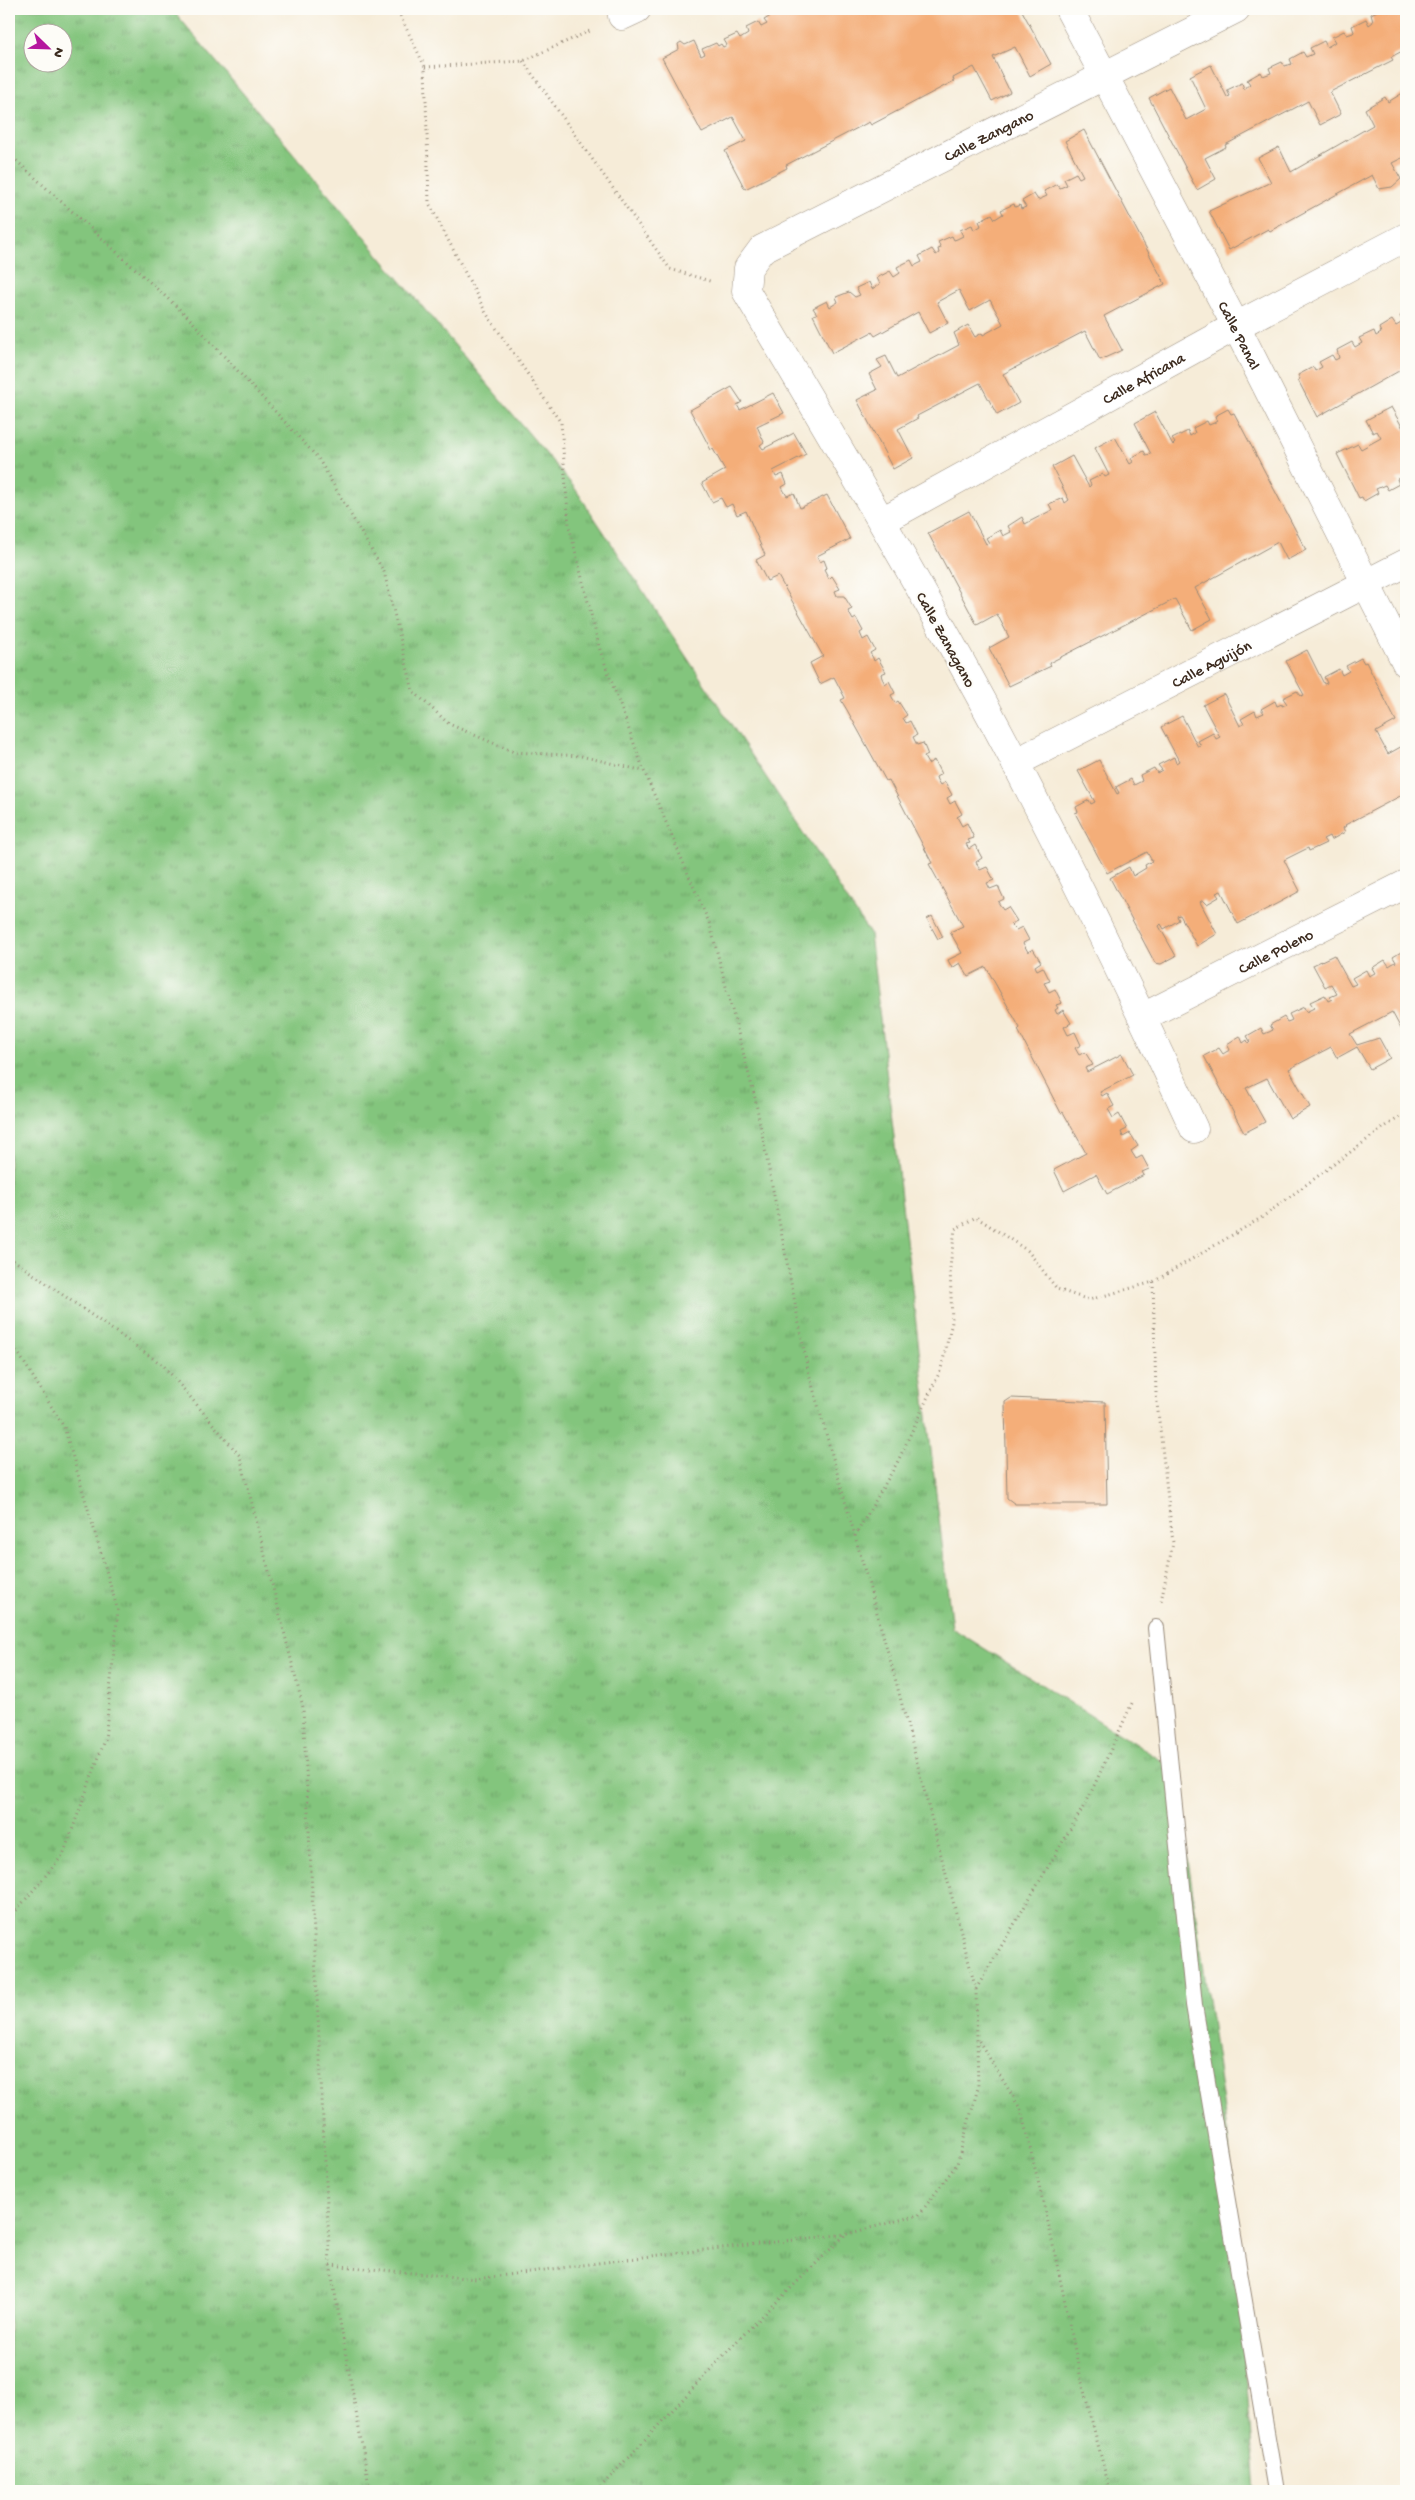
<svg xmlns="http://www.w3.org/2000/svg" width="1415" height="2500" viewBox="0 0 1415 2500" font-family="'Gochi Hand',sans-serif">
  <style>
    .grass { fill: url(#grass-tufts); stroke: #5f784e; fill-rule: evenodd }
    .building { fill: #f4ae79 }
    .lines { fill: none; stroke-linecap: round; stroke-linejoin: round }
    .service-casing { stroke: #988b7b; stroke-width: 18 }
    .minor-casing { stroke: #988b7b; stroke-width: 29 }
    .path { stroke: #988b7b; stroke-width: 3; stroke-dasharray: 1 4; stroke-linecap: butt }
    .service { stroke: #fff; stroke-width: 16 }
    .minor { stroke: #fff; stroke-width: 28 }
    .labels { text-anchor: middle; stroke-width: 4; stroke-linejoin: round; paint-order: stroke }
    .street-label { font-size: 16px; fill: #3b2a1e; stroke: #fdfcf7 }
  </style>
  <defs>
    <pattern id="grass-tufts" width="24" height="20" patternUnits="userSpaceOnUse" patternTransform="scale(1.25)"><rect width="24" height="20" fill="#83c57d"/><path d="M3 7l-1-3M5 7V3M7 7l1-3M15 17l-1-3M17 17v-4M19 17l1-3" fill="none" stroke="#6ca066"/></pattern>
  </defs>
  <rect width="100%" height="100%" fill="#fdfcf7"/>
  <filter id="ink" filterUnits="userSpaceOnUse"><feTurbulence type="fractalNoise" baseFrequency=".02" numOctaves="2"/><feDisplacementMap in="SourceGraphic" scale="10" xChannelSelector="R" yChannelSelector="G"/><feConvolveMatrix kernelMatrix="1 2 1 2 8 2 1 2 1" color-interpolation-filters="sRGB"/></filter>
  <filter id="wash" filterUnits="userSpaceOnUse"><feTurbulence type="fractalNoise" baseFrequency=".0096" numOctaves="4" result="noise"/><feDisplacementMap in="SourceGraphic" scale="20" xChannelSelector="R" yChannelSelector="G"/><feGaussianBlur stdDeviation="1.12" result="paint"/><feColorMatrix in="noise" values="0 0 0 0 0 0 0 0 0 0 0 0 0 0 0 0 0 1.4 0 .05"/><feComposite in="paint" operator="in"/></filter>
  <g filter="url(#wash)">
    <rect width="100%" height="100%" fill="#f6ecd8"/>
    <!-- grass -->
    <path class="grass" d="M9 9H172L574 487 870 934 952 1628 1175 1769 1229 2145 1255 2491H9ZM32 32H62V62H32Z"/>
    <g id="blocks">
      <!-- building -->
      <path class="building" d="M790 9H1021L1051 64 1030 76 1015 47 993 57 1010 92 992 101 974 67 953 78 954 81 871 125 869 122 786 165 787 168 745 189 725 151 746 141 733 117 702 133 662 58 679 49 678 44 681 42 685 45 694 41 701 56 705 54 702 49 716 43 718 46 721 44 723 47 727 45 724 40 737 34 740 39 748 34 746 28 758 22 761 27 767 24 764 20 779 11 781 16 791 11Z
        M1381 9H1387L1388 12 1394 9H1406V49L1391 57 1393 60 1330 92 1341 114 1320 125 1308 101 1225 145 1226 147 1205 158 1216 179 1197 190 1149 98 1169 87 1186 120 1206 109 1190 76 1211 65 1227 97 1230 96 1227 90 1242 83 1244 89 1250 84 1247 80 1261 72 1263 76 1271 73 1269 68 1282 62 1284 66 1292 64 1290 59 1303 52 1306 57 1313 54 1310 48 1324 41 1327 47 1332 44 1335 42 1332 37 1344 31 1347 35 1353 33 1354 32 1352 26 1366 19 1369 25 1373 22 1371 14Z
        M1406 91V156L1392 163 1401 179 1392 187 1379 189 1372 175 1270 231 1268 229 1229 250 1209 211 1271 182 1258 158 1279 147 1291 172 1373 125 1365 109 1385 97 1388 102Z
        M1084 130 1165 284 1104 316 1122 350 1100 360 1085 331 1003 374 1019 403 997 415 980 383 917 416 918 418 898 429 913 458 893 469 857 400 877 390 869 374 882 367 877 360 886 356 897 378 959 345 954 333 968 325 975 337 982 333 983 335 1003 324 990 300 970 311 959 290 937 302 948 323 929 333 918 312 875 336 872 332 832 353 813 315 817 314 813 308 827 301 830 307 838 302 836 297 849 292 855 297 860 295 856 288 869 282 872 289 880 284 877 278 890 271 894 277 900 273 897 267 911 260 914 266 922 262 919 256 932 249 936 255 939 253 938 249 941 248 938 242 952 236 954 240 957 239 963 236 960 230 972 225 974 230 981 226 979 221 992 214 995 219 1003 214 1001 210 1014 204 1015 207 1020 205 1021 209 1026 207 1022 201 1034 194 1038 200 1047 196 1044 191 1057 184 1060 188 1067 185 1064 179 1076 173 1079 178 1083 176 1065 141Z
        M1406 313V367L1317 417 1298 380 1300 379 1298 375 1313 367 1315 371 1322 367 1319 362 1332 355 1335 360 1339 358 1337 350 1352 342 1355 347 1362 343 1359 338 1374 331 1376 336 1381 333 1379 328 1392 320 1396 326 1403 322 1400 316Z
        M732 387 742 402 737 405 740 410 773 393 784 413 757 426 764 442 760 445 763 449 794 433 806 454 773 471 776 477 783 474 787 484 782 487 784 491 787 496 794 493 800 508 827 495 850 539 817 556 820 562 824 560 827 568 824 569 829 579 832 576 840 589 835 591 837 596H844L852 609 848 611 853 620 856 618 863 631 860 633 863 640 868 637 875 650 870 653 873 658 874 661 878 658 886 672 881 674 882 678 885 684 889 681 895 693 891 695 895 703 898 701 907 715 903 718 906 723 910 721 917 735 913 737 917 745 923 743 928 755 924 757 928 764 934 760 941 774 936 777 937 780 940 785 945 782 952 795 947 798 950 804 955 801 962 814 957 817 962 826 967 823 974 838 968 840 970 843 966 844 969 849 975 845 982 858 976 862 980 870 987 867 994 880 987 883 990 889 998 886 1004 899 998 902 1003 910 1008 907 1017 921 1010 924 1016 930 1022 927 1029 940 1023 943 1028 952 1033 949 1041 962 1035 966 1037 970 1043 967 1050 981 1044 983 1047 988 1049 992 1055 989 1062 1003 1056 1005 1058 1008 1055 1010 1057 1014 1063 1010 1071 1023 1064 1027 1068 1035 1075 1032 1081 1045 1075 1048 1079 1055 1085 1052 1093 1065 1085 1068 1087 1072 1122 1054 1133 1075 1100 1092 1102 1096 1107 1093 1114 1106 1108 1109 1113 1118 1119 1114 1127 1129 1121 1132 1123 1137 1130 1133 1138 1146 1131 1151 1136 1159 1142 1156 1149 1169 1142 1172 1144 1175 1107 1194 1096 1174 1064 1191 1054 1170 1086 1153 1063 1112 1061 1113 1018 1030 1020 1028 986 967 968 976 960 963 952 968 948 960 962 953 950 932 963 926 929 864 932 863 889 780 886 781 847 710 841 700 845 698 834 677 820 684 810 663 823 656 778 576 767 581 756 560 765 555 746 511 737 515 732 504 726 507 721 498 712 502 702 483 725 470 713 449 711 450 690 410Z
        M1391 407 1404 430 1406 429V477L1397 479 1399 484 1388 490 1385 485 1376 489 1378 493 1364 501 1362 497 1359 498 1337 454 1358 444 1361 449 1381 438 1377 431 1373 433 1366 420Z
        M1228 409 1231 414 1234 413 1306 550 1287 560 1278 542 1195 588 1212 619 1192 630 1175 599 1049 663 1051 666 1009 686 989 648 1009 637 997 614 977 625 928 533 969 511 986 544 989 543 986 538 1000 530 1003 536 1011 532 1008 526 1022 517 1025 524 1052 510 1049 504 1063 498 1065 503 1069 500 1052 467 1072 456 1089 487 1091 485 1089 481 1103 474 1105 477 1109 475 1095 448 1115 437 1130 464 1133 462 1131 458 1144 451 1146 455 1151 454 1135 423 1155 412 1173 445 1175 443 1172 439 1188 431 1190 436 1195 433 1193 428 1207 421 1209 425 1214 423 1217 421 1215 416Z
        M1307 650 1324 684 1327 683 1324 677 1339 669 1342 675 1349 671 1346 666 1361 658 1364 663 1366 662 1396 721 1376 732 1388 754 1406 744V793L1345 825 1346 826 1343 828 1345 832 1331 840 1329 836 1323 839 1326 843 1309 851 1308 848 1284 860 1300 891 1280 902 1238 924 1221 891 1216 893 1219 897 1207 904 1203 900 1200 902 1217 934 1197 946 1180 915 1177 916 1179 920 1164 929 1161 924 1159 926 1176 956 1161 964 1155 963 1110 878 1129 867 1133 876 1146 868 1145 865 1152 861 1147 852 1107 873 1075 813 1078 812 1076 807 1089 800 1091 804 1095 802 1078 771 1099 760 1117 794 1119 793 1116 787 1131 779 1134 785 1142 781 1140 775 1154 768 1157 773 1162 770 1158 765 1174 757 1176 763 1179 761 1161 727 1182 716 1198 747 1201 746 1198 741 1213 733 1216 739 1220 737 1203 705 1224 694 1240 726 1244 724 1241 719 1255 711 1257 716 1264 713 1261 709 1275 701 1277 706 1282 704V706L1287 704 1283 698 1297 691 1301 696 1304 695 1286 661Z
        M932 916 943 937 938 939 927 919Z
        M1406 949V1038L1392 1012 1350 1034 1357 1045 1379 1038 1390 1058 1370 1069 1357 1047 1337 1058 1331 1047 1289 1069 1310 1107 1290 1119 1267 1078 1246 1088 1265 1122 1244 1133 1204 1056 1219 1048 1223 1054 1226 1052 1230 1050 1227 1044 1240 1036 1243 1043 1247 1040 1248 1043 1250 1041 1247 1036 1261 1028 1264 1034 1269 1032 1273 1030 1270 1025 1284 1017 1287 1022 1290 1021 1292 1020 1289 1014 1304 1007 1306 1012 1314 1008 1310 1002 1325 995 1328 1001 1332 999 1330 997 1337 994 1331 984 1325 987 1313 965 1334 955 1351 986 1356 984 1352 978 1366 970 1369 976 1375 973 1372 968 1385 960 1389 966 1392 964 1396 962 1393 957Z
        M1011 1398 1105 1402 1107 1504H1015L1007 1498 1005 1402Z"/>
    </g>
  </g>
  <g filter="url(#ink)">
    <use href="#blocks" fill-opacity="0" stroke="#988b7b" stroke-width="1"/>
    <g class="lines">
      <!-- service casing -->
      <g class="service-casing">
        <path id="service" d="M1156 1628 1194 2005 1276 2491"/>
      </g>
      <!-- minor casing -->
      <g class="minor-casing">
        <g id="minor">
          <path id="s1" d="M1069 9 1236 326 1406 663"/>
          <path d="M622 16 637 9"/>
          <path id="s2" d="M882 521 1236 326 1406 237"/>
          <path id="s3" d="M1015 763 1406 563"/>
          <path id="s4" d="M1143 1017 1406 884"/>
          <path id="s5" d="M1194 1129C1138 1006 1078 884 1016 764 932 603 838 447 746 291L748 268 762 249 1236 9"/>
        </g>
      </g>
      <!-- path -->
      <path class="path" d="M523 61 670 269 713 282
        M425 67 523 61 592 30
        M9 154 188 317 318 458 384 572 413 691 449 724 514 752 581 756 644 771
        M9 1257 164 1366 240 1456 303 1707 330 2265 370 2491
        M1153 1282 1156 1394 1173 1543 1161 1601
        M9 1338 64 1427 118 1611 105 1740 63 1855 9 1919
        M855 1536 897 1463 941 1369 952 1322 950 1267 955 1229 976 1217 1028 1251 1057 1289 1089 1300 1153 1282 1261 1218 1383 1128 1406 1113
        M976 1989 1088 1799 1133 1701
        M979 2041 1021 2110 1050 2231 1081 2379 1110 2491
        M330 2265 476 2279 659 2255 847 2234 919 2215 957 2164 978 2088 976 1990 893 1670 808 1370 755 1098 710 925 644 771 600 650 569 526 561 423 486 313 429 203 425 67 397 9
        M597 2491 738 2340 846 2234"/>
      <!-- service -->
      <use href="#service" class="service"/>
      <!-- minor -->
      <use href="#minor" class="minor"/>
    </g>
  </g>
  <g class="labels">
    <!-- street labels -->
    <g class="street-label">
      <text dy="6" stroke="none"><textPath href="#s5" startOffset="1251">Calle Zangano</textPath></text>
      <text dy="6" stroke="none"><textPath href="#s1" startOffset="368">Calle Panal</textPath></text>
      <text dy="6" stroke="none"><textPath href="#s2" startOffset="298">Calle Africana</textPath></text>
      <text transform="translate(947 639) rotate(61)" y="6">Calle Zanagano</text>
      <text dy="6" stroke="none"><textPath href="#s3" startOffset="220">Calle Aguijón</textPath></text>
      <text dy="6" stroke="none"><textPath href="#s4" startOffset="148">Calle Poleno</textPath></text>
    </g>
  </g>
  <!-- margin -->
  <rect width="1415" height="2500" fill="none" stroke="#fdfcf7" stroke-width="30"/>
  <!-- north arrow -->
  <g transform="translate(48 48) rotate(113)"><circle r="24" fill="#fdfcf7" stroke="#afa8a0"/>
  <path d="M0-4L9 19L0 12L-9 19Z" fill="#b5179e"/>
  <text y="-8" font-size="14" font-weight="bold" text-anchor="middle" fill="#3b2a1e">N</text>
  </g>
</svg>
